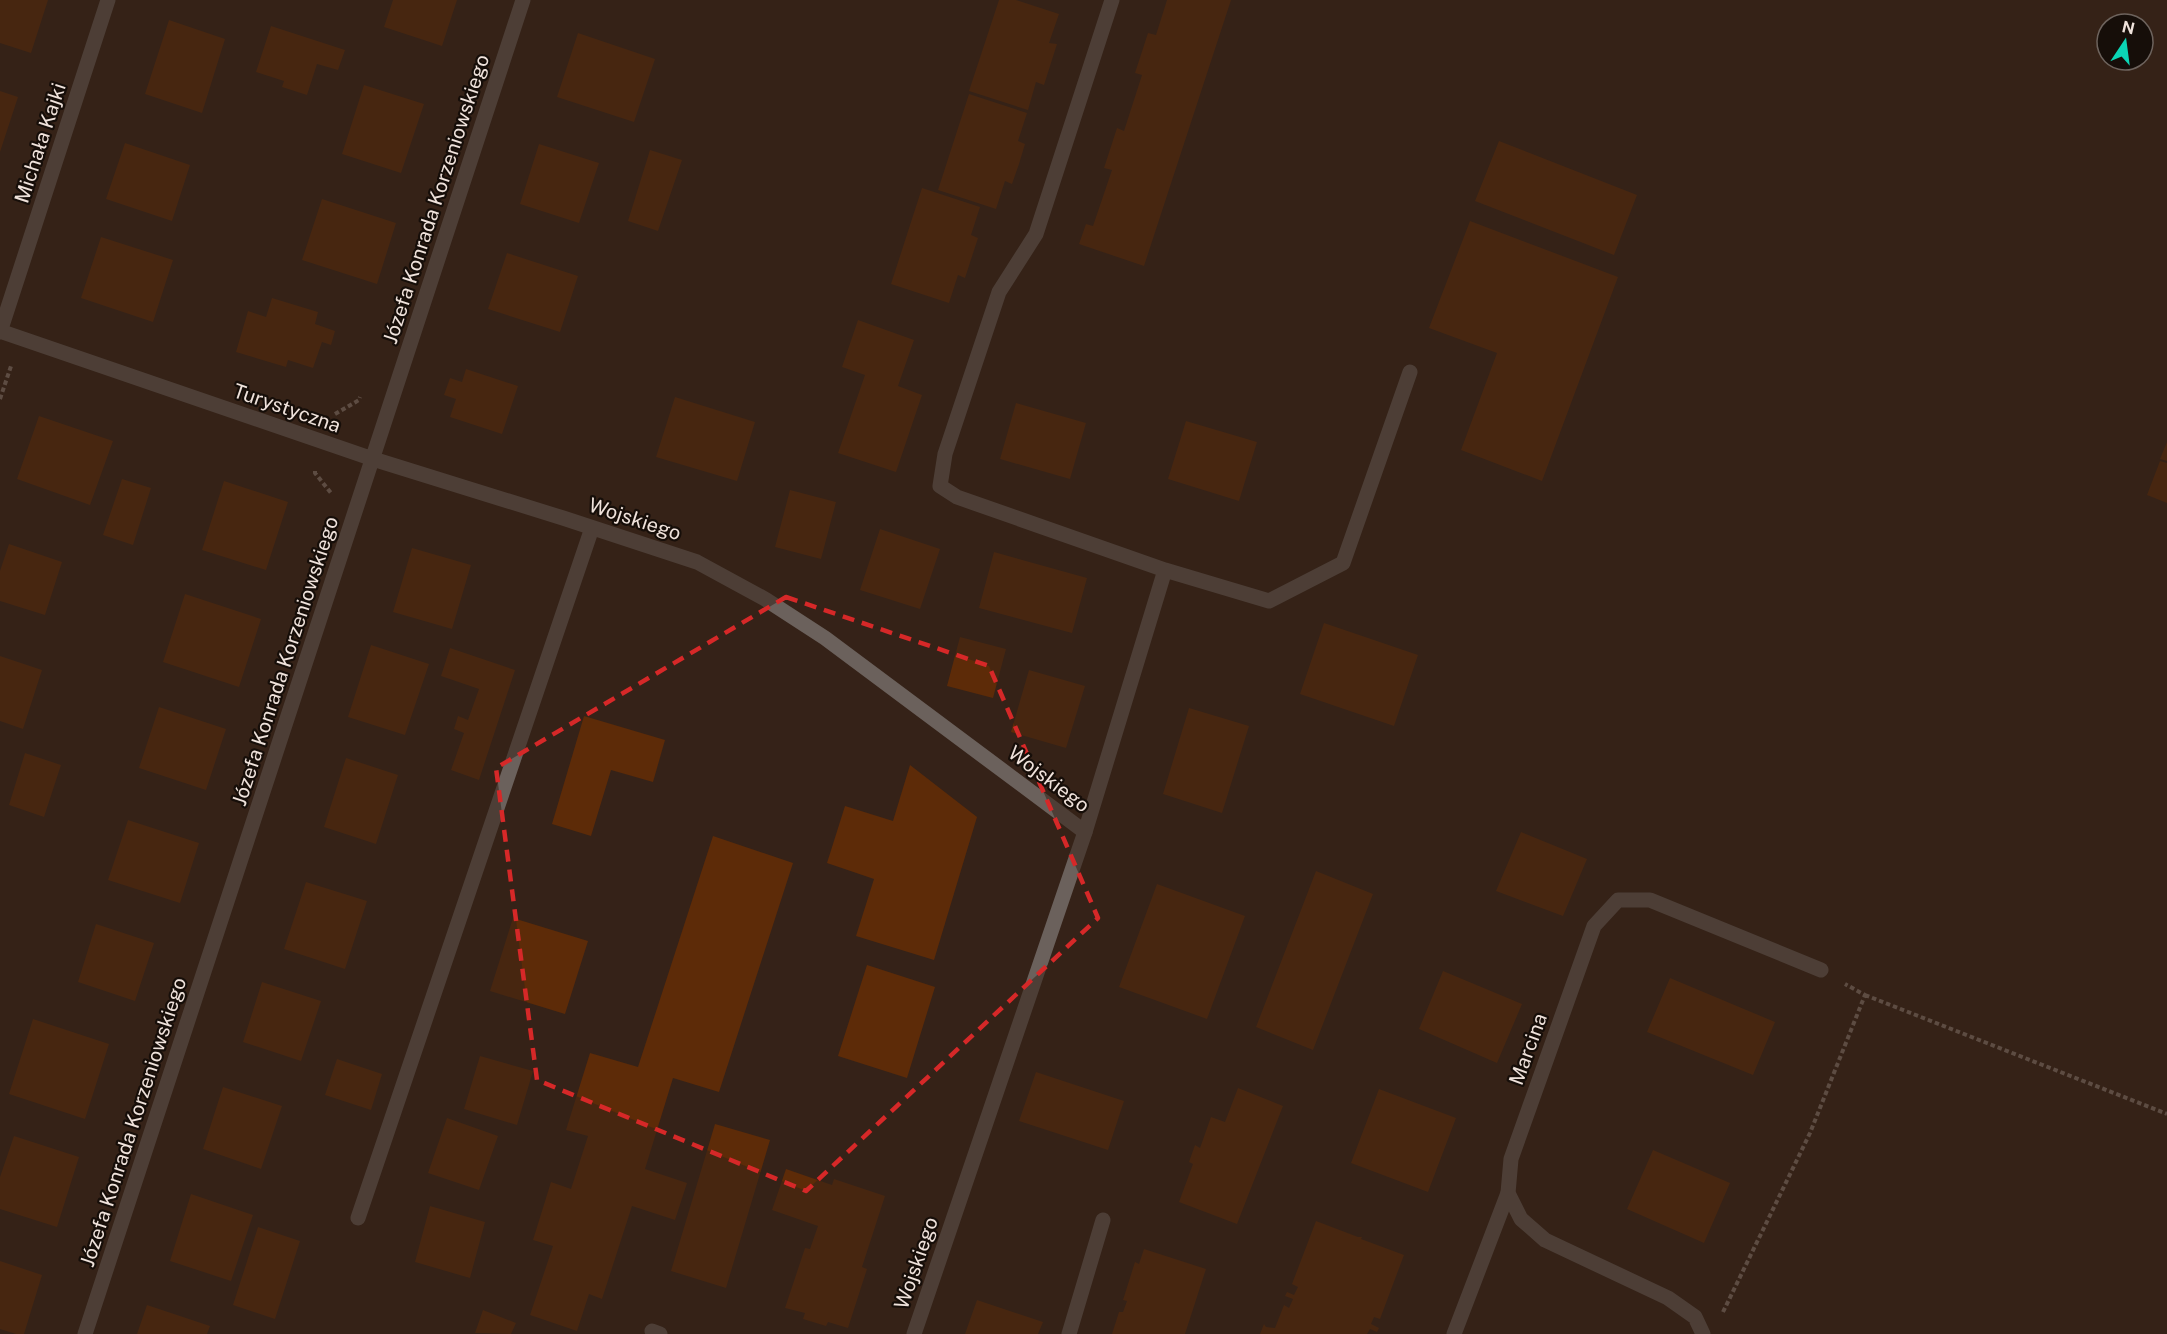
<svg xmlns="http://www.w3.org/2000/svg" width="2167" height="1334" viewBox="0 0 2167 1334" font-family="'Public Sans',sans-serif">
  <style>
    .building { fill: #5d2b08 }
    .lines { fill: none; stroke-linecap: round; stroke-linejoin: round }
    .path { stroke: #8f7f77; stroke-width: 4; stroke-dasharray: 4.5 3; stroke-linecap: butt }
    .lane { stroke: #6b615c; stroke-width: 15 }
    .street { stroke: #6b615c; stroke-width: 15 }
    .marked { fill: none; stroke: #d62828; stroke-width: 4.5; stroke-dasharray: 12 8; stroke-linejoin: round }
    .labels { text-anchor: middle; stroke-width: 4.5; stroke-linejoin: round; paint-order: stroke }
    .street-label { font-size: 20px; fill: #efe2db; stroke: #160e09 }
  </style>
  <rect width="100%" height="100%" fill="#352218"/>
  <!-- building -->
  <path class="building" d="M0 0H48L31 53 0 43Z
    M393 0H457L442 46 384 27Z
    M999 0H1016L1059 14 1049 43 1057 44 1044 85 1036 82 1028 110 969 91Z
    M1167 0H1231L1144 266 1079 244 1086 224 1093 226 1112 170 1104 168 1117 128 1124 131 1142 75 1135 73 1148 33 1156 35Z
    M169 20 225 39 202 113 145 94Z
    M271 26 345 50 338 70 317 64 307 95 282 87 284 81 256 72Z
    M578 33 655 59 634 122 557 97Z
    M364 85 424 104 401 173 342 154Z
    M0 91 18 97 0 152Z
    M969 94 1027 113 1018 141 1025 144 1019 164 1012 184 1005 181 996 209 938 190Z
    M1499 141 1637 195 1614 255 1475 201Z
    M125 143 190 165 172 221 106 199Z
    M539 144 599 163 579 223 520 204Z
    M650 150 682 160 658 231 628 221Z
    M922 188 980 207 971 235 978 238 965 278 958 275 949 303 891 284Z
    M322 199 396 223 377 284 302 260Z
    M1470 221 1618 277 1542 481 1461 450 1497 353 1429 328Z
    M101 237 173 260 153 322 81 298Z
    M507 253 578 276 560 332 488 309Z
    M272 298 318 312 315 324 335 331 331 345 322 342 313 368 288 360 286 367 236 352 248 311 266 317Z
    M858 320 914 340 898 386 922 395 896 472 838 453 865 375 842 367Z
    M466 369 518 386 502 434 450 417 456 399 444 395 450 378 462 382Z
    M675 397 755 422 737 481 656 457Z
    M1016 403 1086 423 1070 479 1000 459Z
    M39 416 113 441 90 505 17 479Z
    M1186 421 1257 442 1239 501 1168 479Z
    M2167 442V461L2160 459Z
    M2160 461 2167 463V503L2147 495Z
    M122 479 151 488 133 545 103 535Z
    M224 481 288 502 266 570 202 550Z
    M790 490 836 502 821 559 775 547Z
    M880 529 940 549 920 609 860 590Z
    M9 544 62 562 45 615 0 601V571Z
    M412 548 471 565 452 629 393 612Z
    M994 552 1087 578 1072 633 979 608Z
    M185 594 261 619 239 687 163 662Z
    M1324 623 1418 655 1394 726 1300 694Z
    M960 637 1006 649 993 698 947 686Z
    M371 645 429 664 405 735 348 717Z
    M450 648 515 670 479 780 451 770 464 733 454 729 458 716 468 720 479 689 441 676Z
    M0 656 42 670 23 729 0 721Z
    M1029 670 1085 686 1066 748 1011 732Z
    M159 707 226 729 206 790 139 768Z
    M1189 708 1249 726 1222 813 1163 794Z
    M584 716 665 740 653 782 611 770 591 836 552 824Z
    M25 753 61 765 44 817 9 805Z
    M346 758 398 775 376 844 324 827Z
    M910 765 977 817 934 960 856 936 874 879 827 863 845 806 893 821Z
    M128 820 199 843 180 903 108 880Z
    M1521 832 1587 859 1563 916 1496 891Z
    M713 836 793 863 719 1092 673 1078 645 1169 687 1183 675 1220 632 1206 602 1299 589 1294 577 1331 530 1315 553 1246 533 1240 551 1182 571 1189 588 1136 566 1130 590 1053 638 1067Z
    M1316 871 1373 894 1313 1050 1256 1027Z
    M306 882 367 901 345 969 284 949Z
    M1157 884 1245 916 1207 1019 1119 987Z
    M513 918 588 941 565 1014 490 991Z
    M96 924 154 943 135 1001 78 982Z
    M867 965 935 987 907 1078 838 1056Z
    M1443 971 1522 1004 1497 1063 1419 1029Z
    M1670 978 1775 1022 1753 1075 1647 1032Z
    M262 982 321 1001 301 1061 243 1042Z
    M33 1019 109 1044 85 1119 9 1094Z
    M480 1056 533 1071 517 1125 464 1109Z
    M337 1059 382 1074 371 1110 325 1095Z
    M1036 1072 1124 1101 1108 1150 1019 1121Z
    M223 1087 282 1106 261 1169 203 1149Z
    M1238 1088 1283 1106 1237 1224 1179 1202 1193 1164 1189 1162 1195 1145 1200 1148 1211 1117 1225 1122Z
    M1379 1089 1456 1118 1428 1192 1351 1163Z
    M447 1118 498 1136 479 1190 428 1173Z
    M715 1124 770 1140 726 1288 671 1271Z
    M14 1136 79 1157 57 1227 0 1209V1177Z
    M1653 1150 1730 1183 1704 1243 1627 1209Z
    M786 1169 832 1185 834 1179 885 1196 862 1267 867 1269 848 1328 828 1322 826 1326 803 1319 805 1313 785 1308 805 1248 810 1249 818 1226 772 1210Z
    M191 1194 253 1215 231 1281 170 1261Z
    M430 1206 485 1222 470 1278 415 1262Z
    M1316 1221 1358 1237H1362L1361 1239 1404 1255 1380 1319 1374 1317 1371 1324 1379 1328 1377 1332 1370 1329 1367 1334H1260L1264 1324 1266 1327 1275 1328 1284 1305 1289 1308 1293 1299 1285 1296 1287 1292 1294 1295 1298 1287 1292 1284Z
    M258 1227 300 1241 275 1319 233 1305Z
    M1144 1249 1206 1269 1185 1334H1112L1119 1312H1123L1127 1301 1123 1300 1135 1262 1139 1264Z
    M0 1261 42 1275 24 1334H16L0 1329Z
    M977 1300 1043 1322 1038 1334H965Z
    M147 1305 210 1326 207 1334H137Z
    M483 1310 516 1323 511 1334 475 1333Z"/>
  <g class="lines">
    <!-- path -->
    <path class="path" d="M0 399 11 366
      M335 414 359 400 360 397
      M315 471V473L331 493
      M1865 995 2167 1114
      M1723 1312 1810 1133 1865 995 1845 984"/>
    <!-- lane -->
    <path class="lane" d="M1112 0 1036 234 999 292 945 454 940 486 957 497 1165 570
      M1085 832 1165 570 1269 601 1343 563 1410 372
      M358 1218 592 528
      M652 1331 660 1334
      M1069 1334 1103 1220
      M1454 1334 1508 1193"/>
    <!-- street -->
    <path class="street" d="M0 331 373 459 563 518 697 562 765 599 825 638 1085 832 914 1334
      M0 332 108 0
      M85 1334 523 0
      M1703 1334 1695 1317 1668 1298 1545 1240 1521 1219 1508 1193 1511 1159 1594 926 1618 900H1650L1821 970"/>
  </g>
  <!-- marked area -->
  <path d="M0 0H2167V1334H0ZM786 597 989 666 1098 918 806 1191 537 1080 496 768Z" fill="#352218" fill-opacity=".55" fill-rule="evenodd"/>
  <path class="marked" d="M786 597 989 666 1098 918 806 1191 537 1080 496 768Z"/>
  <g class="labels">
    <!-- street labels -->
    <g class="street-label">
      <text transform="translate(40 143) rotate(-72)" y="7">Michała Kajki</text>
      <text transform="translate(436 199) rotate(-72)" y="7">Józefa Konrada Korzeniowskiego</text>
      <text transform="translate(287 408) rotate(19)" y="7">Turystyczna</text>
      <text transform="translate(635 519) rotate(18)" y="7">Wojskiego</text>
      <text transform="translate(285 661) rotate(-72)" y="7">Józefa Konrada Korzeniowskiego</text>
      <text transform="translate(1049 779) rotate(37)" y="7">Wojskiego</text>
      <text transform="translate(1528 1049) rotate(-70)" y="7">Marcina</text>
      <text transform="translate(133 1122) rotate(-72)" y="7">Józefa Konrada Korzeniowskiego</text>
      <text transform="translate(916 1263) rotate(-71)" y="7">Wojskiego</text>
    </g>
  </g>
  <!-- north arrow -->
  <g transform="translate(2125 42) rotate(13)"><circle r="28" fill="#160e09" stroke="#6d635d" stroke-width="1.5"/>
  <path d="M0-4.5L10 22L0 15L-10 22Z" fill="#0bd5b5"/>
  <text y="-9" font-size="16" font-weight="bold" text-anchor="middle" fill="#efe2db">N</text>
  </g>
</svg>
